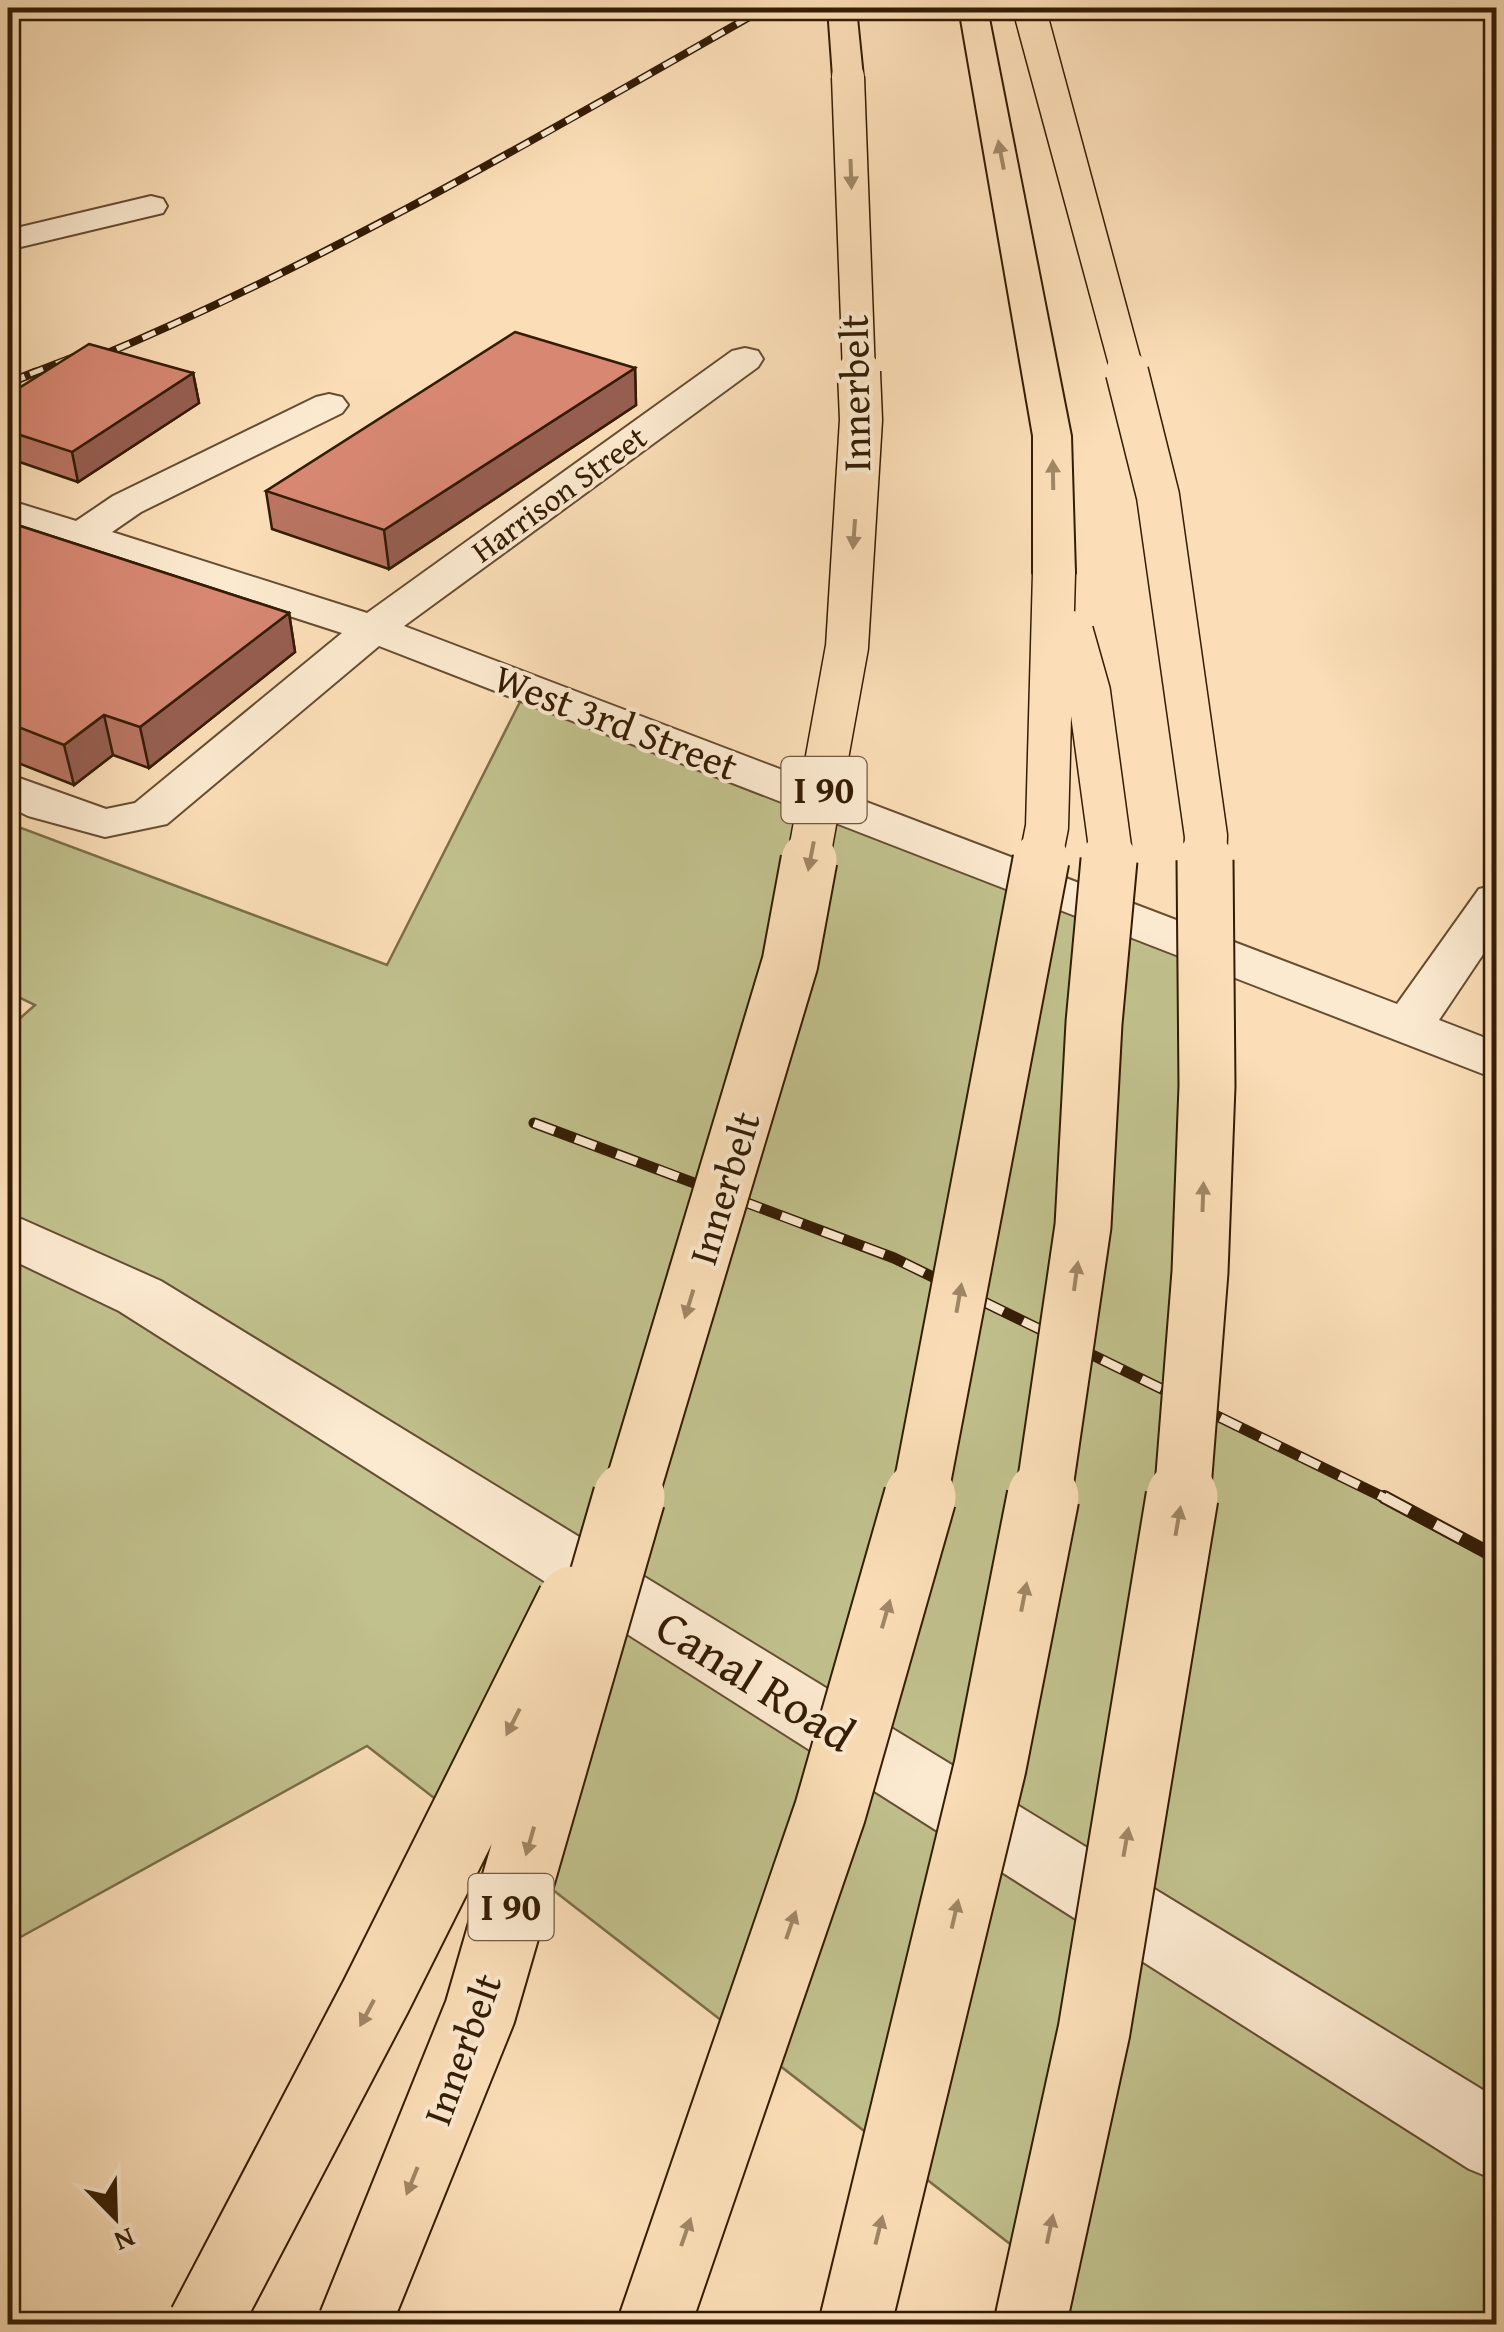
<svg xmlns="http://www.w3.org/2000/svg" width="1504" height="2332" viewBox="0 0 1504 2332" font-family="'Gentium Book Plus',serif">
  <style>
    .green { fill: #c1c18d; stroke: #7a6e48; stroke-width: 2.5 }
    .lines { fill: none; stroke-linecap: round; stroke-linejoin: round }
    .minor-casing { stroke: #664c30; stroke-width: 4 }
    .highway-casing { stroke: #341c03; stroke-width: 4 }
    .minor { fill: #fcead0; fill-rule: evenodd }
    .highway { fill: #fbdeb7; fill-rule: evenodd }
    .rail-far3-casing { stroke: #341c03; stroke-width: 8 }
    .rail-far2-casing { stroke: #341c03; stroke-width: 9 }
    .rail-far1-casing { stroke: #341c03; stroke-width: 11 }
    .rail-casing { stroke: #341c03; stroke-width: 14 }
    .rail-far3 { stroke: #fcead0; stroke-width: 5; stroke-dasharray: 14; stroke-linecap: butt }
    .rail-far2 { stroke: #fcead0; stroke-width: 6; stroke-dasharray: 18; stroke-linecap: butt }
    .rail-far1 { stroke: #fcead0; stroke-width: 8; stroke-dasharray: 22; stroke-linecap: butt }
    .rail { stroke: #fcead0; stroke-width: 10; stroke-dasharray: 29; stroke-linecap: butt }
    .highway-bridge-far3-casing { stroke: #341c03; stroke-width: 35; stroke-linecap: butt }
    .highway-bridge-far2-casing { stroke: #341c03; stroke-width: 45; stroke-linecap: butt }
    .highway-bridge-far1-casing { stroke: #341c03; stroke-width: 59; stroke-linecap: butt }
    .highway-bridge-casing { stroke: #341c03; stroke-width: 75; stroke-linecap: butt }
    .highway-bridge-far3 { stroke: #fbdeb7; stroke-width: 32 }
    .highway-bridge-far2 { stroke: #fbdeb7; stroke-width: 42 }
    .highway-bridge-far1 { stroke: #fbdeb7; stroke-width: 55 }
    .highway-bridge { stroke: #fbdeb7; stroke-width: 71 }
    .wall { fill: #b97462; stroke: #341c03; stroke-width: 2.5 }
    .shaded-wall { fill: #965e50; stroke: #341c03; stroke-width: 2.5 }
    .building { fill: #d78772; stroke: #341c03; stroke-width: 2.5 }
    .oneway { fill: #a18766 }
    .labels { text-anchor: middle; stroke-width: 8; stroke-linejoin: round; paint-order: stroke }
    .far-street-label { font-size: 32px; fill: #341c03; stroke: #fcead0 }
    .shield { fill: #fcead0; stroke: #705a40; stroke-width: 2.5 }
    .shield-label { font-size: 38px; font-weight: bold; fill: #341c03 }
    .street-label { font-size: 40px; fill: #341c03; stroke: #fcead0 }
    .near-street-label { font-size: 48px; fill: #341c03; stroke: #fcead0 }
  </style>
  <rect width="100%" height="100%" fill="#fbdeb7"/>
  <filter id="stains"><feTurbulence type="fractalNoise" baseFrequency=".002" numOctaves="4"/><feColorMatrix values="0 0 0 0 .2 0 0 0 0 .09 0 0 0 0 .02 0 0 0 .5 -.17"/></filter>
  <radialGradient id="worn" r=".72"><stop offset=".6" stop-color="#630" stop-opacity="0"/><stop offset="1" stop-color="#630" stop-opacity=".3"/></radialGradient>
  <!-- green -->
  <path class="green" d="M527 688 1202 947 1195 1403 1496 1557V2324H1030L1041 2268 367 1746 8 1944V1029L35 1005 8 992V823L387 965Z"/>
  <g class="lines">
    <!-- minor casing -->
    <g class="minor-casing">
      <path id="minor" d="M151 196 163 199 167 206 163 213 8 250V230Z
        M745 348 758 351 763 359 758 367 404 626 1397 1004 1479 889 1496 885V935L1439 1020 1496 1042V1079L379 646 167 824 105 837 28 816 8 806V774L106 809 135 803 342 633 8 525V500L76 521 113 496 316 397 329 394 342 397 348 405 342 413 141 512 112 532 367 613 732 351Z
        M8 1213 161 1281 1496 2098V2180L1469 2169 119 1311 8 1258Z"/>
    </g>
    <!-- highway casing -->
    <g class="highway-casing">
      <path id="highway" d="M828 8H856L863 77 859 83H837L833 77Z
        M959 8H987L1071 436 1075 573 1069 582 1054 585 1039 582 1033 573V436Z"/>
    </g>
    <!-- minor -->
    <use href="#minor" class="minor"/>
    <!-- highway -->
    <use href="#highway" class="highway"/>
    <!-- rail-far3 casing -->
    <g class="rail-far3-casing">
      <path id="rail-far3" d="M91 360C326 262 544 134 765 8
        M30 374 82 354"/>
    </g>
    <!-- rail-far2 casing -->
    <g class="rail-far2-casing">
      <path id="rail-far2" d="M8 383 36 372"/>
    </g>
    <!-- rail-far1 casing -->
    <g class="rail-far1-casing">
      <path id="rail-far1" d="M534 1123 894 1258 1389 1500"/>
    </g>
    <!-- rail casing -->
    <g class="rail-casing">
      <path id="rail" d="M1384 1497 1496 1557"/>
    </g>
    <!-- rail-far3 -->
    <use href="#rail-far3" class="rail-far3"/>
    <!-- rail-far2 -->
    <use href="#rail-far2" class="rail-far2"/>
    <!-- rail-far1 -->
    <use href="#rail-far1" class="rail-far1"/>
    <!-- rail -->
    <use href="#rail" class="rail"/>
    <!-- highway-bridge-far3 casing -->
    <g class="highway-bridge-far3-casing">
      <path id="highway-bridge-far3" d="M1029 8 1128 374
        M848 77 859 374"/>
    </g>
    <!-- highway-bridge-far2 casing -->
    <g class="highway-bridge-far2-casing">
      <path id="highway-bridge-far2" d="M1127 372 1158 496 1206 836 1205 862
        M1072 632 1089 692 1110 847 1109 862
        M808 862 847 647 861 420 859 372
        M1040 862 1047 827 1054 573"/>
    </g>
    <!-- highway-bridge-far1 casing -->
    <g class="highway-bridge-far1-casing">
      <path id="highway-bridge-far1" d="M629 1500 790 963 809 860
        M919 1500 1041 860
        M1043 1500 1083 1226 1094 1023 1109 860
        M1182 1500 1200 1272 1207 1086 1205 860"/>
    </g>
    <!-- highway-bridge casing -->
    <g class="highway-bridge-casing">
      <path id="highway-bridge" d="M204 2324 376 1996 573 1602
        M354 2324 480 2012 629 1497
        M654 2324 830 1812 920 1497
        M855 2324 990 1767 1043 1497
        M1030 2324 1094 2031 1182 1497"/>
    </g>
    <!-- highway-bridge-far3 -->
    <use href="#highway-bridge-far3" class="highway-bridge-far3"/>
    <!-- highway-bridge-far2 -->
    <use href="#highway-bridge-far2" class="highway-bridge-far2"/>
    <!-- highway-bridge-far1 -->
    <use href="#highway-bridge-far1" class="highway-bridge-far1"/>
    <!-- highway-bridge -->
    <use href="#highway-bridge" class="highway-bridge"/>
  </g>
  <!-- wall -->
  <path class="wall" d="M635 368 636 405 389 569 272 529 266 491Z
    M193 373 199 403 78 482 8 458V395Z
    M8 522 289 613 295 652 149 768 113 755 74 785 8 759Z"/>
  <!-- shaded-wall -->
  <path class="shaded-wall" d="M635 368 636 405 389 569 384 530Z
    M193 373 199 403 78 482 72 452Z
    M289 613 295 652 149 768 140 727Z
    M104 715 113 755 74 785 64 745Z"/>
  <!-- building -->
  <path class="building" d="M515 332 635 368 384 530 266 491Z
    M89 344 193 373 72 452 8 431V395Z
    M8 522 289 613 140 727 104 715 64 745 8 723Z"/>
  <!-- one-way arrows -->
  <defs><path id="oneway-solid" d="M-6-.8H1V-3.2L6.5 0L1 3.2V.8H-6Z" transform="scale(2.5)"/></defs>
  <g class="oneway">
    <use href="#oneway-solid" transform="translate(1001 155) rotate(-101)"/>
    <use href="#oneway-solid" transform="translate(851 174) rotate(88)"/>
    <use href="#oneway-solid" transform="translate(1053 475) rotate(-91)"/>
    <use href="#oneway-solid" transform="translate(854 534) rotate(94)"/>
    <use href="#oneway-solid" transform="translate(811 856) rotate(101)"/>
    <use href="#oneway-solid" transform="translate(1203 1197) rotate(-88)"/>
    <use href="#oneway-solid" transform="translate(1076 1276) rotate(-82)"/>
    <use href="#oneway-solid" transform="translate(959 1298) rotate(-80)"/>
    <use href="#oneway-solid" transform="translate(689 1304) rotate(107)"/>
    <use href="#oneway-solid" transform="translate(1178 1521) rotate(-80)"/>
    <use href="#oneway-solid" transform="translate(1024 1597) rotate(-79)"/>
    <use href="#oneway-solid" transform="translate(886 1614) rotate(-74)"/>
    <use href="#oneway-solid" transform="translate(513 1722) rotate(117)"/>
    <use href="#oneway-solid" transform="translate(530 1841) rotate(106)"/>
    <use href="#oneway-solid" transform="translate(1126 1842) rotate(-80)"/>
    <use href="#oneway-solid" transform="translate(955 1914) rotate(-77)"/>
    <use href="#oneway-solid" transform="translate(791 1925) rotate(-71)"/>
    <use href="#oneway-solid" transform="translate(367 2013) rotate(118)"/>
    <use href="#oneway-solid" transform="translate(412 2181) rotate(112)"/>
    <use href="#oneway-solid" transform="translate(1050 2229) rotate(-78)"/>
    <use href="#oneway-solid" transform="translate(879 2230) rotate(-76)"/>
    <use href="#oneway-solid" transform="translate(686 2232) rotate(-71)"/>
  </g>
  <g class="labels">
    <!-- far-street labels -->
    <g class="far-street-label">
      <text transform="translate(559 494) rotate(-36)" y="11">Harrison Street</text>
    </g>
    <!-- shield labels -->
    <g class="shield">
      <rect x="781.5" y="757" width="85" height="66" rx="8"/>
      <rect x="468.5" y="1874" width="85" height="66" rx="8"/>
    </g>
    <g class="shield-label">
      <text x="824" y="803">I 90</text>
      <text x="511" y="1920">I 90</text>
    </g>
    <!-- street labels -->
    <g class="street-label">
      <text transform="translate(855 393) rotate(-91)" y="14">Innerbelt</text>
      <text transform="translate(616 722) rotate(21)" y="14">West 3rd Street</text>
      <text transform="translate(724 1188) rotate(-73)" y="14">Innerbelt</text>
      <text transform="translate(462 2049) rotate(-70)" y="14">Innerbelt</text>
    </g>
    <!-- near-street labels -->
    <g class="near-street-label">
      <text transform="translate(756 1680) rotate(32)" y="17">Canal Road</text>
    </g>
  </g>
  <!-- margin -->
  <rect width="1504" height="2332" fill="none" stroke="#fbdeb7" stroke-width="40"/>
  <rect x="10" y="10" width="1484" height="2312" fill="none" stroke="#341c03" stroke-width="5"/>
  <rect x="20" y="20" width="1464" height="2292" fill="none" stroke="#341c03" stroke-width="2.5"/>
  <!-- north arrow -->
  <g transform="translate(115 2217) rotate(157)" stroke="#fcead0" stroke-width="8" paint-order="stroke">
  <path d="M0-8L18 38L0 25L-18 38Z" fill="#341c03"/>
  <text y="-15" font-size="28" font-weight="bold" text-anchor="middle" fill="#341c03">N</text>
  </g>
  <rect width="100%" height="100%" filter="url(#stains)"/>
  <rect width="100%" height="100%" fill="url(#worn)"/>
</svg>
